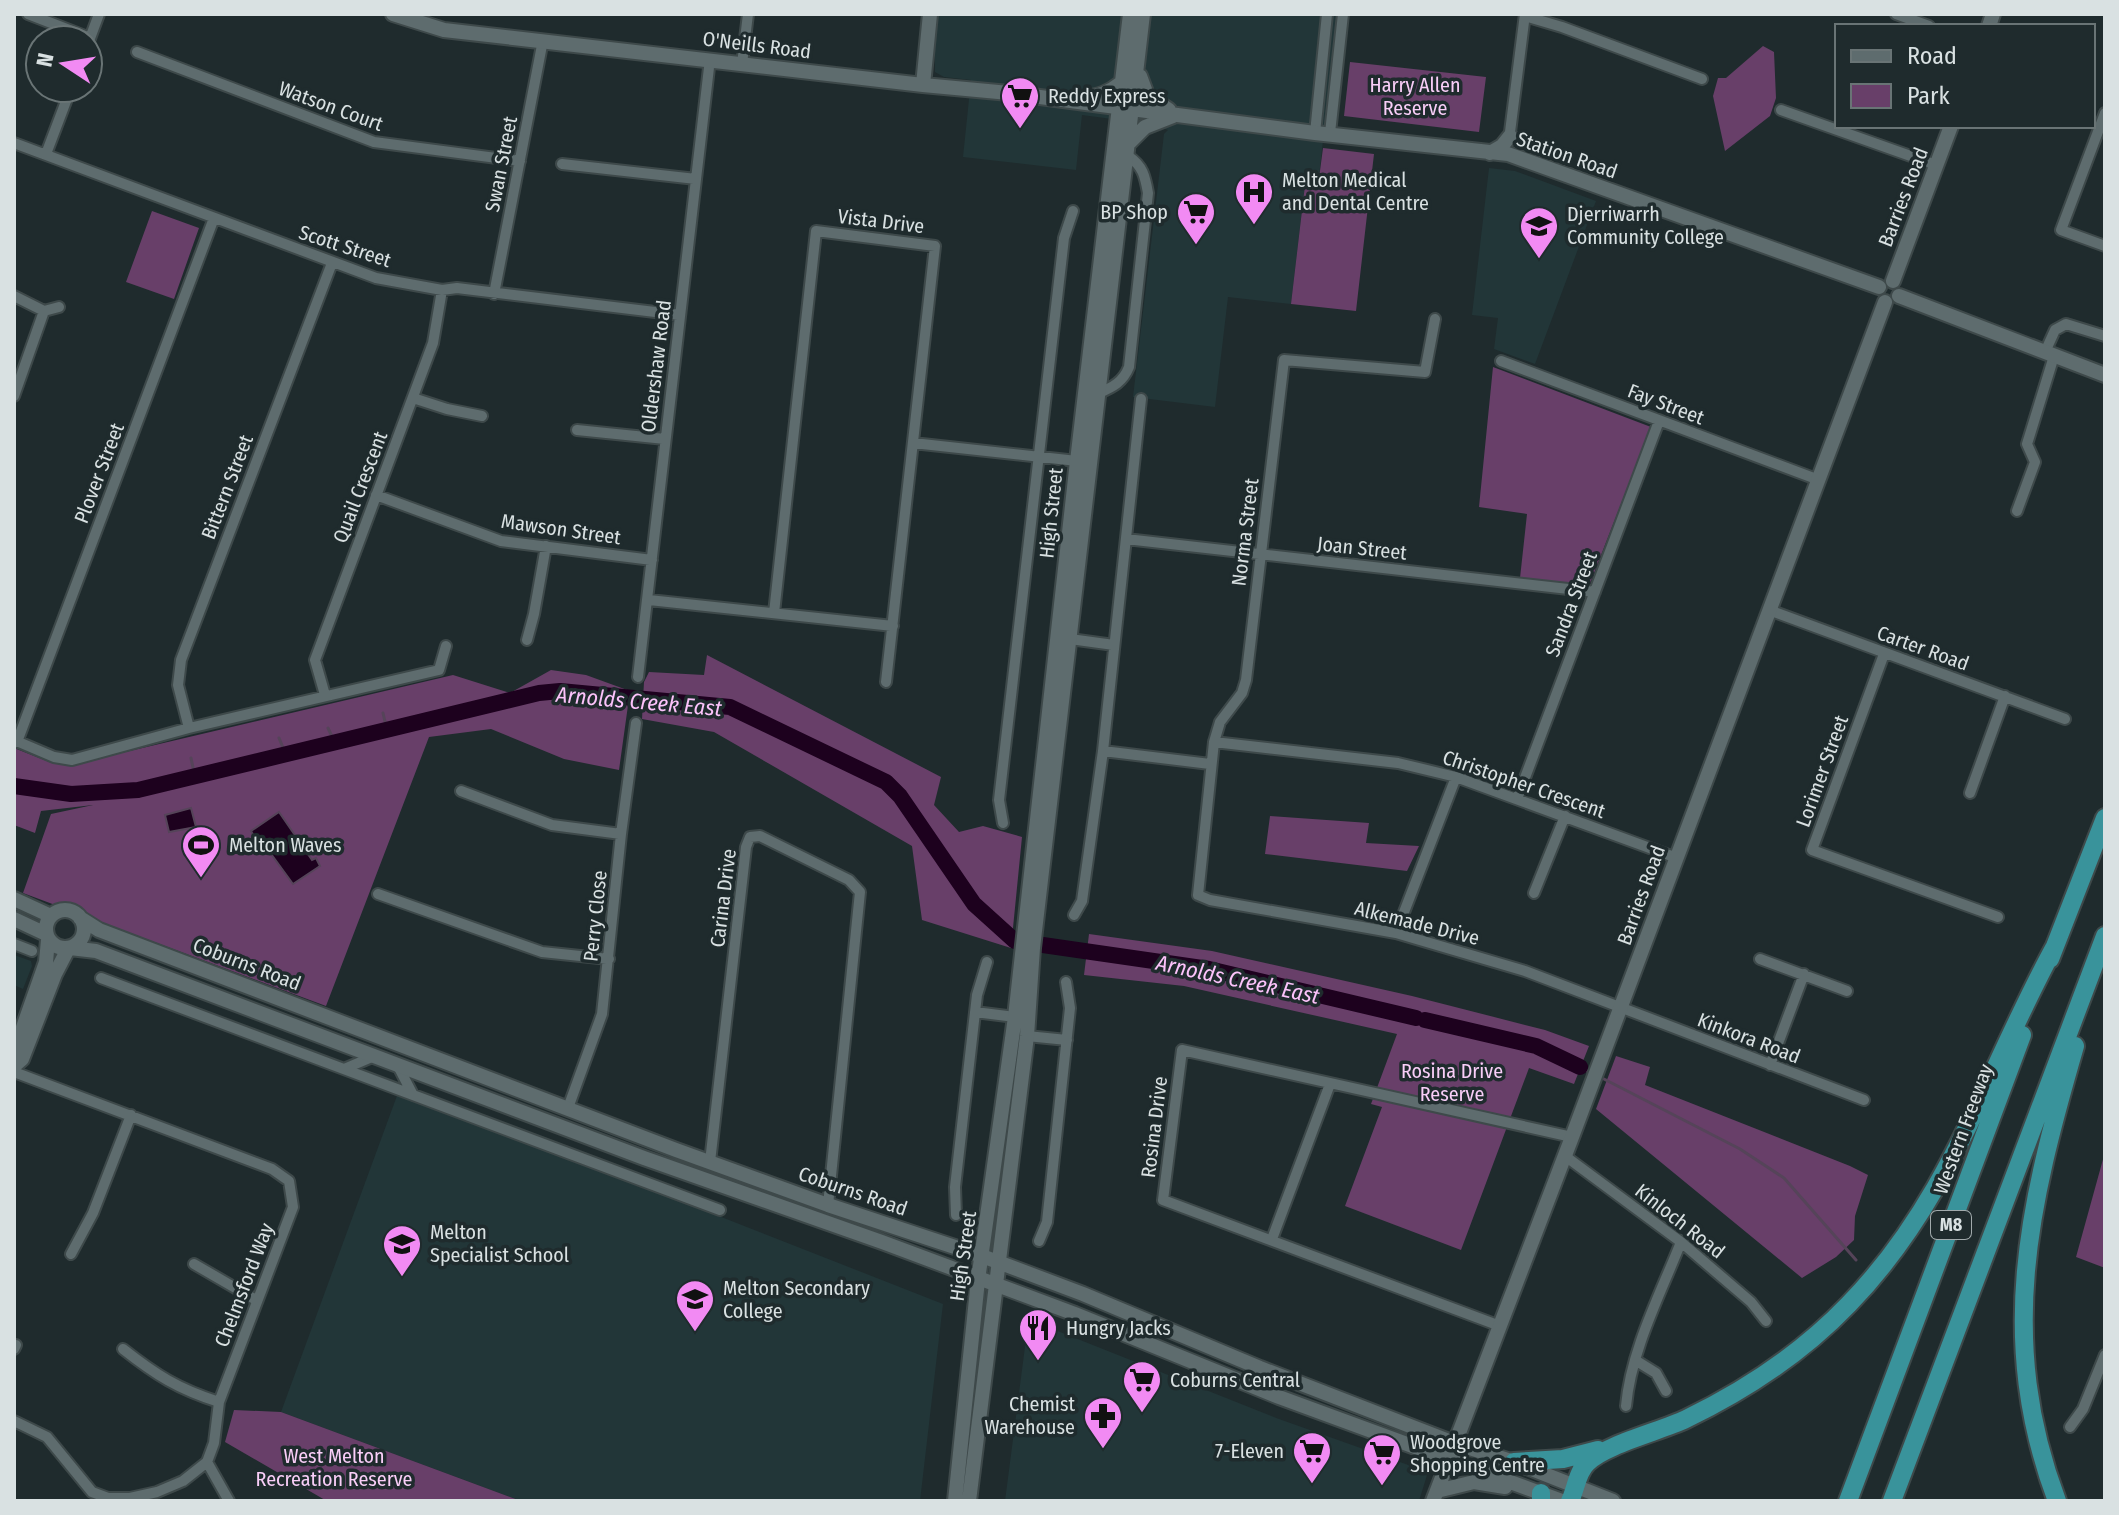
<svg xmlns="http://www.w3.org/2000/svg" width="2119" height="1515" viewBox="0 0 2119 1515" font-family="'Fira Sans Condensed',sans-serif">
  <style>
    .built { fill: #223638 }
    .green { fill: #683f69 }
    .water { fill: #1d011e; stroke: #554459; stroke-width: 2 }
    .lines { fill: none; stroke-linecap: round; stroke-linejoin: round }
    .stream { stroke: #554459; stroke-width: 3 }
    .river { stroke: #1d011e; stroke-width: 16 }
    .street-casing { stroke: #3e494a; stroke-width: 14 }
    .secondary-casing { stroke: #3e494a; stroke-width: 18 }
    .highway-casing { stroke: #3e494a; stroke-width: 22 }
    .street { stroke: #5e6c6e; stroke-width: 10 }
    .secondary { stroke: #5e6c6e; stroke-width: 14 }
    .highway { stroke: #39939b; stroke-width: 18 }
    .labels { text-anchor: middle; stroke-width: 7; stroke-linejoin: round; paint-order: stroke }
    .shield { fill: #1f2b2d; stroke: #a1aaac; stroke-width: 2 }
    .shield-label { font-size: 18px; font-weight: bold; fill: #d9e1e2 }
    .street-label { font-size: 20px; fill: #d9e1e2; stroke: #1f2b2d }
    .park-label { font-size: 20px; fill: #f9cef8; stroke: #1f2b2d }
    .poi-label { font-size: 20px; fill: #d9e1e2; stroke: #1f2b2d; text-anchor: start }
    .water-label { font-size: 22px; font-style: italic; fill: #fcc3fb; stroke: #1f2b2d }
  </style>
  <rect width="100%" height="100%" fill="#1f2b2d"/>
  <!-- built -->
  <path class="built" d="M935 14H1337L1318 186 1305 185 1291 304 1228 297 1215 407 1133 397 1164 134 1168 130 1150 124 1082 115 1076 170 963 157 971 80 944 77 935 72Z
    M1489 168 1515 171 1596 201 1535 364 1494 349 1498 318 1472 315Z
    M14 955 31 961 32 966 23 989 14 985Z
    M398 1093 543 1147 943 1304 920 1501H521L281 1412Z
    M1040 1324 1279 1419 1428 1472 1419 1501H1005L1026 1339 1030 1327Z"/>
  <!-- green -->
  <path class="green" d="M1763 46 1774 52 1776 98 1770 116 1725 151 1713 96 1718 78H1726Z
    M1350 62 1486 77 1479 132 1344 116Z
    M1323 148 1374 154 1356 311 1291 304 1305 185 1318 186Z
    M152 211 199 228 174 299 126 282Z
    M1493 367 1651 427 1589 586 1520 578 1527 514 1479 507Z
    M707 655 941 777 934 805 959 832 983 826 1022 837 1011 948 922 920 912 846 714 732 642 719 644 682 649 672 704 675Z
    M551 670 586 675 630 691 619 770 564 759 491 729 429 737 326 1006 23 893 51 814 93 805 41 811 35 833 14 825V748L52 763 70 765 453 675 510 693Z
    M1270 816 1369 823 1366 843 1419 846 1407 871 1265 854Z
    M1089 934 1212 951 1412 996 1545 1030 1589 1046 1574 1084 1529 1068 1461 1250 1345 1206 1382 1107 1371 1104 1397 1034 1184 986 1084 975Z
    M1616 1056 1650 1067 1645 1085 1850 1166 1868 1175 1855 1216 1854 1240 1836 1257 1802 1278 1596 1109Z
    M2105 1152V1268L2076 1257Z
    M234 1410 281 1412 521 1501 325 1500 225 1442Z"/>
  <!-- water -->
  <path class="water" d="M191 808 196 827 169 832 165 815Z
    M279 812 312 860 316 858 320 866 293 884 258 836 255 838 251 831Z"/>
  <g class="lines">
    <!-- stream -->
    <path class="stream" d="M383 713 387 730
      M328 728 335 743
      M279 738 286 755
      M191 758 195 777
      M265 766 273 758
      M1580 1067 1587 1071
      M1602 1078 1740 1149 1784 1178 1856 1260"/>
    <!-- river -->
    <path class="river" d="M14 786 71 794 138 790 539 693 560 691 730 707 886 782 900 796 974 904 1015 941 1209 969 1416 1018
      M1425 1020 1536 1046 1580 1067"/>
    <!-- street casing -->
    <g class="street-casing">
      <path id="street" d="M28 14 90 38
        M1896 14 1929 26
        M1525 16 1562 27 1702 79
        M89 41 99 14
        M137 52 374 142 520 161
        M742 64 748 14
        M1781 110 1936 165
        M2105 113 2061 230 2105 246
        M1315 133 1327 14
        M1330 133 1343 14
        M1509 140 1525 14
        M14 143 376 278 442 290 457 288 680 315
        M46 154 71 88
        M562 164 696 179
        M494 294 543 40
        M14 296 44 311 14 396
        M44 311 59 307
        M1435 319 1425 372 1284 360 1246 680 1242 693 1220 722 1214 742 1198 895 1210 900 1396 933 1525 971 1864 1100
        M2045 352 2055 330 2066 324 2105 336
        M1501 361 1819 480
        M1099 393C1113 387 1123 382 1129 367L1148 193C1145 176 1143 166 1128 156
        M413 398 447 409 482 416
        M577 430 665 439
        M913 443 1077 461
        M376 495 501 541 652 560
        M2017 511 2035 462 2027 444 2054 356
        M1126 539 1595 592
        M649 600 893 626
        M1769 610 2065 719
        M774 613 816 231 935 246 886 682
        M1070 639 1114 645
        M527 640 534 614 546 546
        M1884 654 1812 850 1998 917
        M638 677 710 59
        M325 695 315 660 433 343 442 290
        M189 728 178 685 181 660 332 263
        M14 740 54 757 72 760 189 728 439 670 446 646
        M17 742 214 218
        M1214 742 1398 763 1456 777 1677 858
        M1103 751 1210 764
        M461 791 552 825 621 834
        M1970 793 2005 696
        M1517 799 1659 421
        M1003 823 999 800 1064 238 1073 211
        M1534 893 1565 816
        M378 894 542 952 609 959
        M1074 915 1082 901 1103 751 1141 399
        M1396 933 1456 777
        M14 944 32 951
        M1760 959 1847 991
        M101 978 720 1210
        M975 1012 1015 1017
        M1027 1036 1067 1040
        M1770 1065 1804 974
        M398 1066 413 1095
        M344 1069 372 1057
        M14 1072 272 1169 289 1181 293 1207 219 1402 214 1443 207 1462 183 1481 157 1492 130 1498H108L92 1492 47 1437 14 1421
        M568 1108 602 1014 621 834 636 723
        M1565 1156 1681 1242 1751 1302 1766 1321
        M710 1162 746 847 750 837 760 836 849 880 860 892 828 1205
        M956 1215 955 1187 977 995 987 962
        M1272 1239 1330 1084
        M1039 1241 1047 1222 1070 1008 1066 982
        M71 1254 93 1213 131 1115
        M194 1264 256 1300
        M1500 1326 1163 1200 1182 1050 1572 1137
        M14 1349 16 1345
        M123 1349C156 1375 178 1389 219 1402
        M1635 1360 1656 1373 1666 1391
        M1626 1406C1631 1350 1660 1295 1681 1242
        M2070 1427 2083 1409 2105 1355
        M207 1462 229 1501"/>
    </g>
    <!-- secondary casing -->
    <g class="secondary-casing">
      <path id="secondary" d="M393 14 444 30 923 85 1009 93 1315 133 1508 154 1879 287
        M1989 26 1993 14
        M1140 76 1147 95 1169 110
        M923 85 930 14
        M1083 98C1098 97 1109 93 1121 83
        M1130 142 1145 127 1173 116
        M1490 153 1502 146 1510 136
        M1893 281 1951 126
        M1899 296 2105 375
        M14 899 51 916
        M46 929a19 19 0 1 1 38 0a19 19 0 1 1-38 0Z
        M80 918 99 930 676 1150 828 1205 982 1256 1083 1294 1260 1368 1454 1443 1514 1462 1613 1501
        M14 919 46 934
        M70 948 96 951 644 1158 882 1242 1075 1314 1279 1397 1562 1501
        M14 1053 46 962 48 940
        M14 1066 22 1059 55 974 68 949
        M1437 1491 1474 1482 1505 1487
        M955 1501 978 1280 1015 1017 1077 461 1130 14
        M969 1501 1027 1036 1033 948 1143 14
        M1433 1501 1572 1137 1885 302"/>
    </g>
    <!-- highway casing -->
    <g class="highway-casing">
      <path id="highway" d="M2050 959 2105 818
        M1514 1462 1563 1459 1598 1450
        M1541 1501V1493
        M1570 1501C1576 1489 1577 1472 1587 1463 1604 1445 1661 1431 1686 1419 1746 1390 1803 1352 1849 1304 1951 1199 1986 1073 2054 948
        M1848 1501 2022 1035
        M1892 1501 2105 936
        M2057 1501C1996 1339 2029 1204 2075 1046"/>
    </g>
    <!-- street -->
    <use href="#street" class="street"/>
    <!-- secondary -->
    <use href="#secondary" class="secondary"/>
    <!-- highway -->
    <use href="#highway" class="highway"/>
  </g>
  <!-- icons -->
  <defs>
    <g id="supermarket-pin" transform="scale(2)"><path d="M0 17L-7.5 6A9.5 9.5 0 1 1 7.5 6Z" fill="#f28af3" stroke="#1f2b2d"/><path d="M-6-5.5h2.5l.6 2H6L4.5 2H-2.5L-4.4-4H-6ZM-1.5 3.2a1.3 1.3 0 1 0 .1 0ZM3 3.2a1.3 1.3 0 1 0 .1 0Z" fill="#111"/></g>
    <g id="hospital-pin" transform="scale(2)"><path d="M0 17L-7.5 6A9.5 9.5 0 1 1 7.5 6Z" fill="#f28af3" stroke="#1f2b2d"/><path d="M-5-5h3v3.5h4V-5h3V5h-3V1.5h-4V5h-3Z" fill="#111"/></g>
    <g id="school-pin" transform="scale(2)"><path d="M0 17L-7.5 6A9.5 9.5 0 1 1 7.5 6Z" fill="#f28af3" stroke="#1f2b2d"/><path d="M0-5L7-2L0 1L-7-2ZM-4 1L0 2.5L4 1V4Q0 6-4 4Z" fill="#111"/></g>
    <g id="stadium-pin" transform="scale(2)"><path d="M0 17L-7.5 6A9.5 9.5 0 1 1 7.5 6Z" fill="#f28af3" stroke="#1f2b2d"/><path d="M0-5a6.5 5 0 1 0 0 10a6.5 5 0 1 0 0-10ZM-3.5-1.8h7v3.6h-7Z" fill="#111"/></g>
    <g id="restaurant-pin" transform="scale(2)"><path d="M0 17L-7.5 6A9.5 9.5 0 1 1 7.5 6Z" fill="#f28af3" stroke="#1f2b2d"/><path d="M-5-6h1v4h1v-4h1v4h1v-4h1v5L-1.5 .5V6h-2V.5L-5-1ZM5-6V6H3V1.5H1.5Q1.5-4 5-6Z" fill="#111"/></g>
    <g id="pharmacy-pin" transform="scale(2)"><path d="M0 17L-7.5 6A9.5 9.5 0 1 1 7.5 6Z" fill="#f28af3" stroke="#1f2b2d"/><path d="M-2-6h4v4h4v4h-4v4h-4v-4h-4v-4h4Z" fill="#111"/></g>
  </defs>
  <g fill-rule="evenodd">
    <use href="#supermarket-pin" x="1020" y="96"/>
    <use href="#hospital-pin" x="1254" y="192"/>
    <use href="#supermarket-pin" x="1196" y="212"/>
    <use href="#school-pin" x="1539" y="226"/>
    <use href="#stadium-pin" x="201" y="845"/>
    <use href="#school-pin" x="402" y="1244"/>
    <use href="#school-pin" x="695" y="1299"/>
    <use href="#restaurant-pin" x="1038" y="1328"/>
    <use href="#supermarket-pin" x="1142" y="1380"/>
    <use href="#pharmacy-pin" x="1103" y="1416"/>
    <use href="#supermarket-pin" x="1312" y="1451"/>
    <use href="#supermarket-pin" x="1382" y="1453"/>
  </g>
  <g class="labels">
    <!-- shield labels -->
    <rect class="shield" x="1931" y="1211" width="40" height="28" rx="6"/>
    <g class="shield-label">
      <text x="1951" y="1231">M8</text>
    </g>
    <!-- street labels -->
    <g class="street-label">
      <text transform="translate(757 45) rotate(7)" y="7">O'Neills Road</text>
      <text transform="translate(331 106) rotate(20)" y="7">Watson Court</text>
      <text transform="translate(1567 155) rotate(19)" y="7">Station Road</text>
      <text transform="translate(501 164) rotate(-79)" y="7">Swan Street</text>
      <text transform="translate(1903 197) rotate(-69)" y="7">Barries Road</text>
      <text transform="translate(881 221) rotate(7)" y="7">Vista Drive</text>
      <text transform="translate(345 246) rotate(18)" y="7">Scott Street</text>
      <text transform="translate(656 366) rotate(-83)" y="7">Oldershaw Road</text>
      <text transform="translate(1666 404) rotate(21)" y="7">Fay Street</text>
      <text transform="translate(99 473) rotate(-69)" y="7">Plover Street</text>
      <text transform="translate(227 487) rotate(-69)" y="7">Bittern Street</text>
      <text transform="translate(360 487) rotate(-69)" y="7">Quail Crescent</text>
      <text transform="translate(1051 513) rotate(-84)" y="7">High Street</text>
      <text transform="translate(561 529) rotate(8)" y="7">Mawson Street</text>
      <text transform="translate(1245 532) rotate(-83)" y="7">Norma Street</text>
      <text transform="translate(1362 548) rotate(6)" y="7">Joan Street</text>
      <text transform="translate(1571 604) rotate(-69)" y="7">Sandra Street</text>
      <text transform="translate(1923 648) rotate(20)" y="7">Carter Road</text>
      <text transform="translate(1822 771) rotate(-70)" y="7">Lorimer Street</text>
      <text transform="translate(1524 784) rotate(19)" y="7">Christopher Crescent</text>
      <text transform="translate(1641 895) rotate(-70)" y="7">Barries Road</text>
      <text transform="translate(723 898) rotate(-83)" y="7">Carina Drive</text>
      <text transform="translate(595 916) rotate(-84)" y="7">Perry Close</text>
      <text transform="translate(1417 923) rotate(14)" y="7">Alkemade Drive</text>
      <text transform="translate(247 964) rotate(21)" y="7">Coburns Road</text>
      <text transform="translate(1749 1038) rotate(21)" y="7">Kinkora Road</text>
      <text transform="translate(1154 1127) rotate(-83)" y="7">Rosina Drive</text>
      <text transform="translate(1963 1129) rotate(-70)" y="7">Western Freeway</text>
      <text transform="translate(853 1191) rotate(19)" y="7">Coburns Road</text>
      <text transform="translate(1680 1221) rotate(38)" y="7">Kinloch Road</text>
      <text transform="translate(963 1256) rotate(-82)" y="7">High Street</text>
      <text transform="translate(244 1285) rotate(-69)" y="7">Chelmsford Way</text>
    </g>
    <!-- park labels -->
    <g class="park-label">
      <text x="1415" y="92">Harry Allen<tspan x="1415" dy="23">Reserve</tspan></text>
      <text x="1452" y="1078">Rosina Drive<tspan x="1452" dy="23">Reserve</tspan></text>
      <text x="334" y="1463">West Melton<tspan x="334" dy="23">Recreation Reserve</tspan></text>
    </g>
    <!-- poi labels -->
    <g class="poi-label">
      <text x="1048" y="103">Reddy Express</text>
      <text x="1282" y="187">Melton Medical<tspan x="1282" dy="23">and Dental Centre</tspan></text>
      <text x="1168" y="219" text-anchor="end">BP Shop</text>
      <text x="1567" y="221">Djerriwarrh<tspan x="1567" dy="23">Community College</tspan></text>
      <text x="229" y="852">Melton Waves</text>
      <text x="430" y="1239">Melton<tspan x="430" dy="23">Specialist School</tspan></text>
      <text x="723" y="1295">Melton Secondary<tspan x="723" dy="23">College</tspan></text>
      <text x="1066" y="1335">Hungry Jacks</text>
      <text x="1170" y="1387">Coburns Central</text>
      <text x="1075" y="1411" text-anchor="end">Chemist<tspan x="1075" dy="23">Warehouse</tspan></text>
      <text x="1410" y="1449">Woodgrove<tspan x="1410" dy="23">Shopping Centre</tspan></text>
      <text x="1284" y="1458" text-anchor="end">7-Eleven</text>
    </g>
    <!-- water labels -->
    <g class="water-label">
      <text transform="translate(639 701) rotate(5)" y="8">Arnolds Creek East</text>
      <text transform="translate(1238 979) rotate(12)" y="8">Arnolds Creek East</text>
    </g>
  </g>
  <!-- border -->
  <rect width="2119" height="1515" fill="none" stroke="#d9e1e2" stroke-width="32"/>
  <!-- legend -->
  <rect x="1835" y="24" width="260" height="104" fill="#1f2b2d" stroke="#697475" stroke-width="2"/>
  <rect x="1851" y="50" width="40" height="12" fill="#5e6c6e" stroke="#697475" stroke-width="2"/>
  <text x="1907" y="64" font-size="24" fill="#d9e1e2">Road</text>
  <rect x="1851" y="84" width="40" height="24" fill="#683f69" stroke="#697475" stroke-width="2"/>
  <text x="1907" y="104" font-size="24" fill="#d9e1e2">Park</text>
  <!-- north arrow -->
  <g transform="translate(64 64) rotate(282)"><circle r="38" fill="#1f2b2d" stroke="#697475" stroke-width="2"/>
  <path d="M0-6L14 30L0 20L-14 30Z" fill="#f28af3"/>
  <text y="-12" font-size="22" font-weight="bold" text-anchor="middle" fill="#d9e1e2">N</text>
  </g>
</svg>
